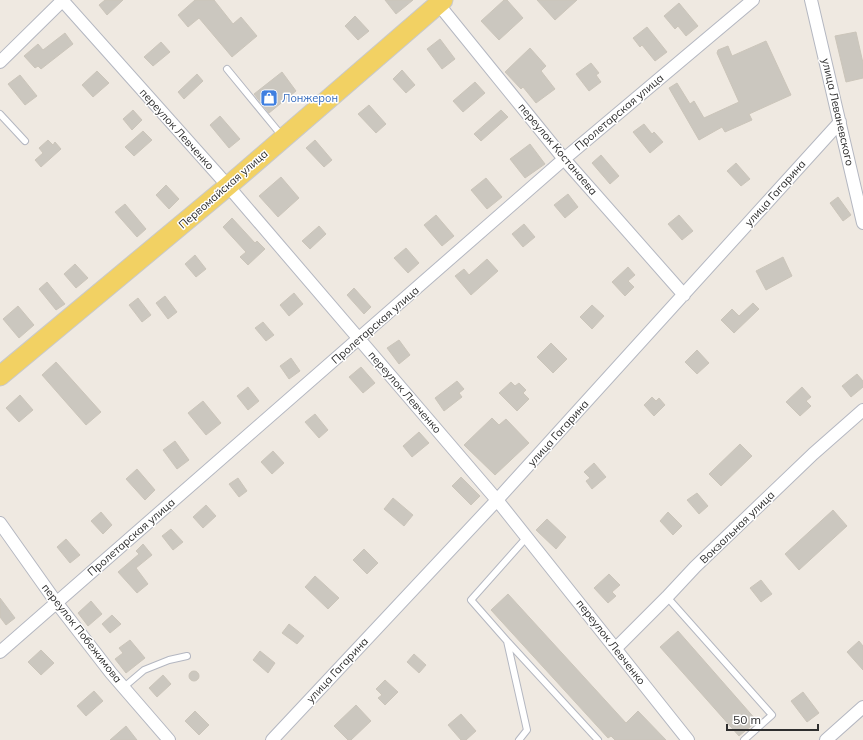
<svg xmlns="http://www.w3.org/2000/svg" width="863" height="740" viewBox="0 0 863 740" font-family="Mulish,sans-serif">
  <style>
    .building { fill: #cbc7bf; stroke: #cbc5ba }
    .lines { fill: none; stroke-linecap: round; stroke-linejoin: round }
    .service-casing { stroke: #b4b7c1; stroke-width: 8 }
    .minor-casing { stroke: #b4b7c1; stroke-width: 14 }
    .primary-casing { stroke: #c9c9c9; stroke-width: 21 }
    .service { stroke: #fff; stroke-width: 6 }
    .minor { stroke: #fff; stroke-width: 12 }
    .primary { stroke: #f2d163; stroke-width: 19 }
    .labels { text-anchor: middle; stroke-width: 3; stroke-linejoin: round; paint-order: stroke }
    .shop-label { font-size: 11px; fill: #366cbe; stroke: #fff; text-anchor: start }
    .street-label { font-size: 11px; fill: #2e2e2e; stroke: #fff }
  </style>
  <rect width="100%" height="100%" fill="#efe9e1"/>
  <!-- building -->
  <path class="building" d="M105 0H123L107 15 99 5Z
    M195 0H214L233 24 241 17 257 36 232 57 199 18 188 27 178 15Z
    M385 0H413L396 14Z
    M504 0H507L523 18 499 40 481 21Z
    M537 0H577L555 20Z
    M679 3 698 26 686 36 678 26 675 29 664 16Z
    M355 16 369 31 358 40 345 26Z
    M647 27 667 52 655 61 642 45 640 47 633 38Z
    M856 32 863 63V78L846 82 835 36Z
    M65 33 73 44 41 69 38 66 35 68 24 56 38 44 43 50Z
    M440 39 455 59 442 69 427 49Z
    M766 41 791 95 749 114 752 120 725 132 722 127 699 140 669 88 677 83 690 104 694 101 704 118 739 102 717 53 718 50 728 46 732 56Z
    M161 42 170 52 153 66 144 57Z
    M530 48 546 66 541 71 555 89 536 103 523 87 521 89 505 72Z
    M591 63 599 73 596 75 601 82 589 91 576 74Z
    M402 70 415 85 406 93 393 79Z
    M97 71 109 83 93 97 82 85Z
    M282 72 296 91 269 113 254 94Z
    M197 74 203 81 184 99 178 92Z
    M20 75 37 96 25 105 8 84Z
    M475 82 485 93 463 112 453 101Z
    M369 105 386 124 376 133 358 114Z
    M133 110 142 120 132 130 123 119Z
    M501 110 508 117 481 141 474 134Z
    M220 116 240 139 229 148 210 125Z
    M644 124 652 134 654 132 663 142 650 153 633 132Z
    M143 131 152 140 134 156 125 147Z
    M48 140 53 145 55 142 61 149 41 167 35 160 43 153 39 148Z
    M315 140 332 160 324 167 306 148Z
    M530 144 545 164 525 178 510 159Z
    M601 155 619 176 610 184 592 163Z
    M736 163 750 179 741 186 727 171Z
    M281 177 299 198 278 217 259 196Z
    M486 178 502 197 487 209 471 190Z
    M166 185 179 199 169 209 156 195Z
    M568 194 578 207 565 218 554 205Z
    M838 197 851 215 843 221 830 203Z
    M125 204 146 229 137 237 115 212Z
    M436 215 454 236 442 246 424 225Z
    M679 215 693 231 682 240 668 224Z
    M232 218 255 243 257 241 265 249 248 265 240 257 246 252 223 227Z
    M524 224 535 237 523 247 512 234Z
    M319 226 326 234 310 249 302 241Z
    M406 248 419 263 408 273 394 258Z
    M195 255 206 269 196 277 185 264Z
    M783 257 792 276 766 290 756 271Z
    M487 259 498 271 471 295 455 276 464 269 469 275Z
    M75 264 88 278 76 288 64 274Z
    M628 267 635 275 628 281 634 287 625 296 612 282Z
    M47 282 65 304 56 310 39 289Z
    M354 288 371 307 364 314 347 295Z
    M294 293 303 304 289 316 280 305Z
    M165 296 177 312 168 319 156 303Z
    M138 298 151 315 142 322 129 305Z
    M753 303 759 309 734 333 721 320 732 309 739 316Z
    M592 305 604 316 592 329 580 317Z
    M18 306 34 325 19 338 3 319Z
    M263 322 274 335 266 341 255 328Z
    M399 340 410 355 399 364 387 348Z
    M551 343 567 359 553 373 537 357Z
    M697 350 709 363 697 374 685 362Z
    M291 358 300 371 289 379 280 366Z
    M56 362 101 412 86 425 42 375Z
    M361 367 375 383 363 393 349 377Z
    M857 374 863 381V387L851 397 842 386Z
    M457 381 464 389 459 393 462 397 444 411 435 398Z
    M511 382 515 386 519 383 526 390 523 393 529 399 517 411 499 393Z
    M248 387 259 401 248 410 237 396Z
    M802 387 811 397 806 401 811 406 800 416 786 402Z
    M20 395 33 410 19 422 6 408Z
    M652 397 656 401 659 398 665 405 654 416 644 405Z
    M203 401 221 423 206 435 188 413Z
    M315 414 328 430 319 438 305 422Z
    M492 418 499 425 506 419 529 443 495 475 464 445Z
    M419 432 429 443 412 457 403 446Z
    M175 441 189 460 177 469 163 450Z
    M740 444 752 456 721 486 709 474Z
    M273 451 284 463 272 474 261 462Z
    M594 463 606 477 592 489 586 481 590 478 584 472Z
    M137 469 155 490 145 500 126 479Z
    M461 477 480 496 471 505 452 486Z
    M238 478 247 491 239 497 229 484Z
    M697 493 708 506 699 514 687 500Z
    M393 498 413 515 404 526 384 509Z
    M206 505 216 516 203 528 193 517Z
    M833 510 847 526 799 570 785 554Z
    M101 512 112 525 103 534 91 521Z
    M668 512 682 526 673 535 660 521Z
    M547 519 566 537 556 549 536 530Z
    M171 529 183 542 173 550 162 536Z
    M66 539 80 555 70 563 57 547Z
    M143 544 152 555 136 568 148 584 137 593 118 572 139 554 136 551Z
    M364 549 378 563 367 574 353 560Z
    M609 574 620 585 612 592 616 596 608 603 594 588Z
    M315 576 339 598 328 609 305 587Z
    M761 580 772 594 761 602 750 588Z
    M508 594 626 723 638 711 666 740H615L611 736 608 738 491 610Z
    M0 598 15 618 6 625 0 617Z
    M91 601 102 614 88 626 78 613Z
    M112 615 121 624 110 633 102 624Z
    M289 624 304 636 297 644 282 633Z
    M678 631 757 721 739 736 660 647Z
    M130 640 145 658 126 673 115 659 123 653 119 648Z
    M859 641 863 646V670L847 652Z
    M41 650 54 663 41 675 28 662Z
    M260 651 275 663 268 673 253 660Z
    M414 654 426 665 419 673 407 662Z
    M189 676a5 5 0 1 1 10 0a5 5 0 1 1-10 0Z
    M163 675 171 684 157 697 149 688Z
    M385 680 398 692 385 705 378 698 382 695 376 689Z
    M94 691 103 701 86 716 77 706Z
    M803 692 819 713 807 722 791 701Z
    M356 705 371 721 351 740H348L334 726Z
    M195 711 209 725 199 735 185 721Z
    M461 714 476 731 466 740H461L448 725Z
    M126 726 137 740H110Z"/>
  <g class="lines">
    <!-- service casing -->
    <g class="service-casing">
      <path id="service" d="M227 69 282 136
        M0 114 25 141
        M667 597 772 715 744 740
        M508 642 598 740
        M124 687 144 670 169 660 187 656
        M519 740 527 730 507 641 471 600 527 537"/>
    </g>
    <!-- minor casing -->
    <g class="minor-casing">
      <path id="minor" d="M62 0 228 186 497 500 688 740
        M435 0 564 159 684 295
        M811 0 863 223
        M0 62 63 0
        M0 523 56 602 111 673 169 740
        M616 648 667 597 695 567 813 454 863 410
        M0 652 564 159 753 0
        M272 740 497 500 840 122
        M826 740 863 707"/>
    </g>
    <!-- primary casing -->
    <g class="primary-casing">
      <path id="primary" d="M0 376 228 186 443 0"/>
    </g>
    <!-- service -->
    <use href="#service" class="service"/>
    <!-- minor -->
    <use href="#minor" class="minor"/>
    <!-- primary -->
    <use href="#primary" class="primary"/>
  </g>
  <!-- icons -->
  <defs>
    <g id="shop-square" transform="scale(0.9)"><rect x="-9" y="-9" width="18" height="18" rx="4" fill="#3f7fe0" stroke="#fff"/><path d="M-5-2.5h2.3a2.7 3.5 0 0 1 5.4 0H5L5.5 6h-11ZM-1.5-2.5h3a1.5 2.3 0 0 0-3 0Z" fill="#fff"/></g>
  </defs>
  <g fill-rule="evenodd">
    <use href="#shop-square" x="269" y="98"/>
  </g>
  <g class="labels">
    <!-- shop labels -->
    <g class="shop-label">
      <text x="282" y="102">Лонжерон</text>
    </g>
    <!-- street labels -->
    <g class="street-label">
      <text transform="translate(619 112) rotate(-40)" y="4">Пролетарская улица</text>
      <text transform="translate(838 112) rotate(77)" y="4">улица Леваневского</text>
      <text transform="translate(177 129) rotate(48)" y="4">переулок Левченко</text>
      <text transform="translate(558 149) rotate(50)" y="4">переулок Костанаева</text>
      <text transform="translate(223 189) rotate(-41)" y="4">Первомайская улица</text>
      <text transform="translate(775 193) rotate(-48)" y="4">улица Гагарина</text>
      <text transform="translate(375 325) rotate(-41)" y="4">Пролетарская улица</text>
      <text transform="translate(405 392) rotate(49)" y="4">переулок Левченко</text>
      <text transform="translate(558 433) rotate(-48)" y="4">улица Гагарина</text>
      <text transform="translate(737 527) rotate(-44)" y="4">Вокзальная улица</text>
      <text transform="translate(131 537) rotate(-41)" y="4">Пролетарская улица</text>
      <text transform="translate(82 633) rotate(52)" y="4">переулок Побежимова</text>
      <text transform="translate(611 642) rotate(52)" y="4">переулок Левченко</text>
      <text transform="translate(337 670) rotate(-47)" y="4">улица Гагарина</text>
    </g>
  </g>
  <!-- scale -->
  <path d="M727 724v6h91v-6" fill="none" stroke="#2e2e2e" stroke-width="2"/>
  <text x="733" y="724" font-size="12" fill="#2e2e2e" stroke="#ffffff" stroke-width="3" paint-order="stroke">50 m</text>
</svg>
